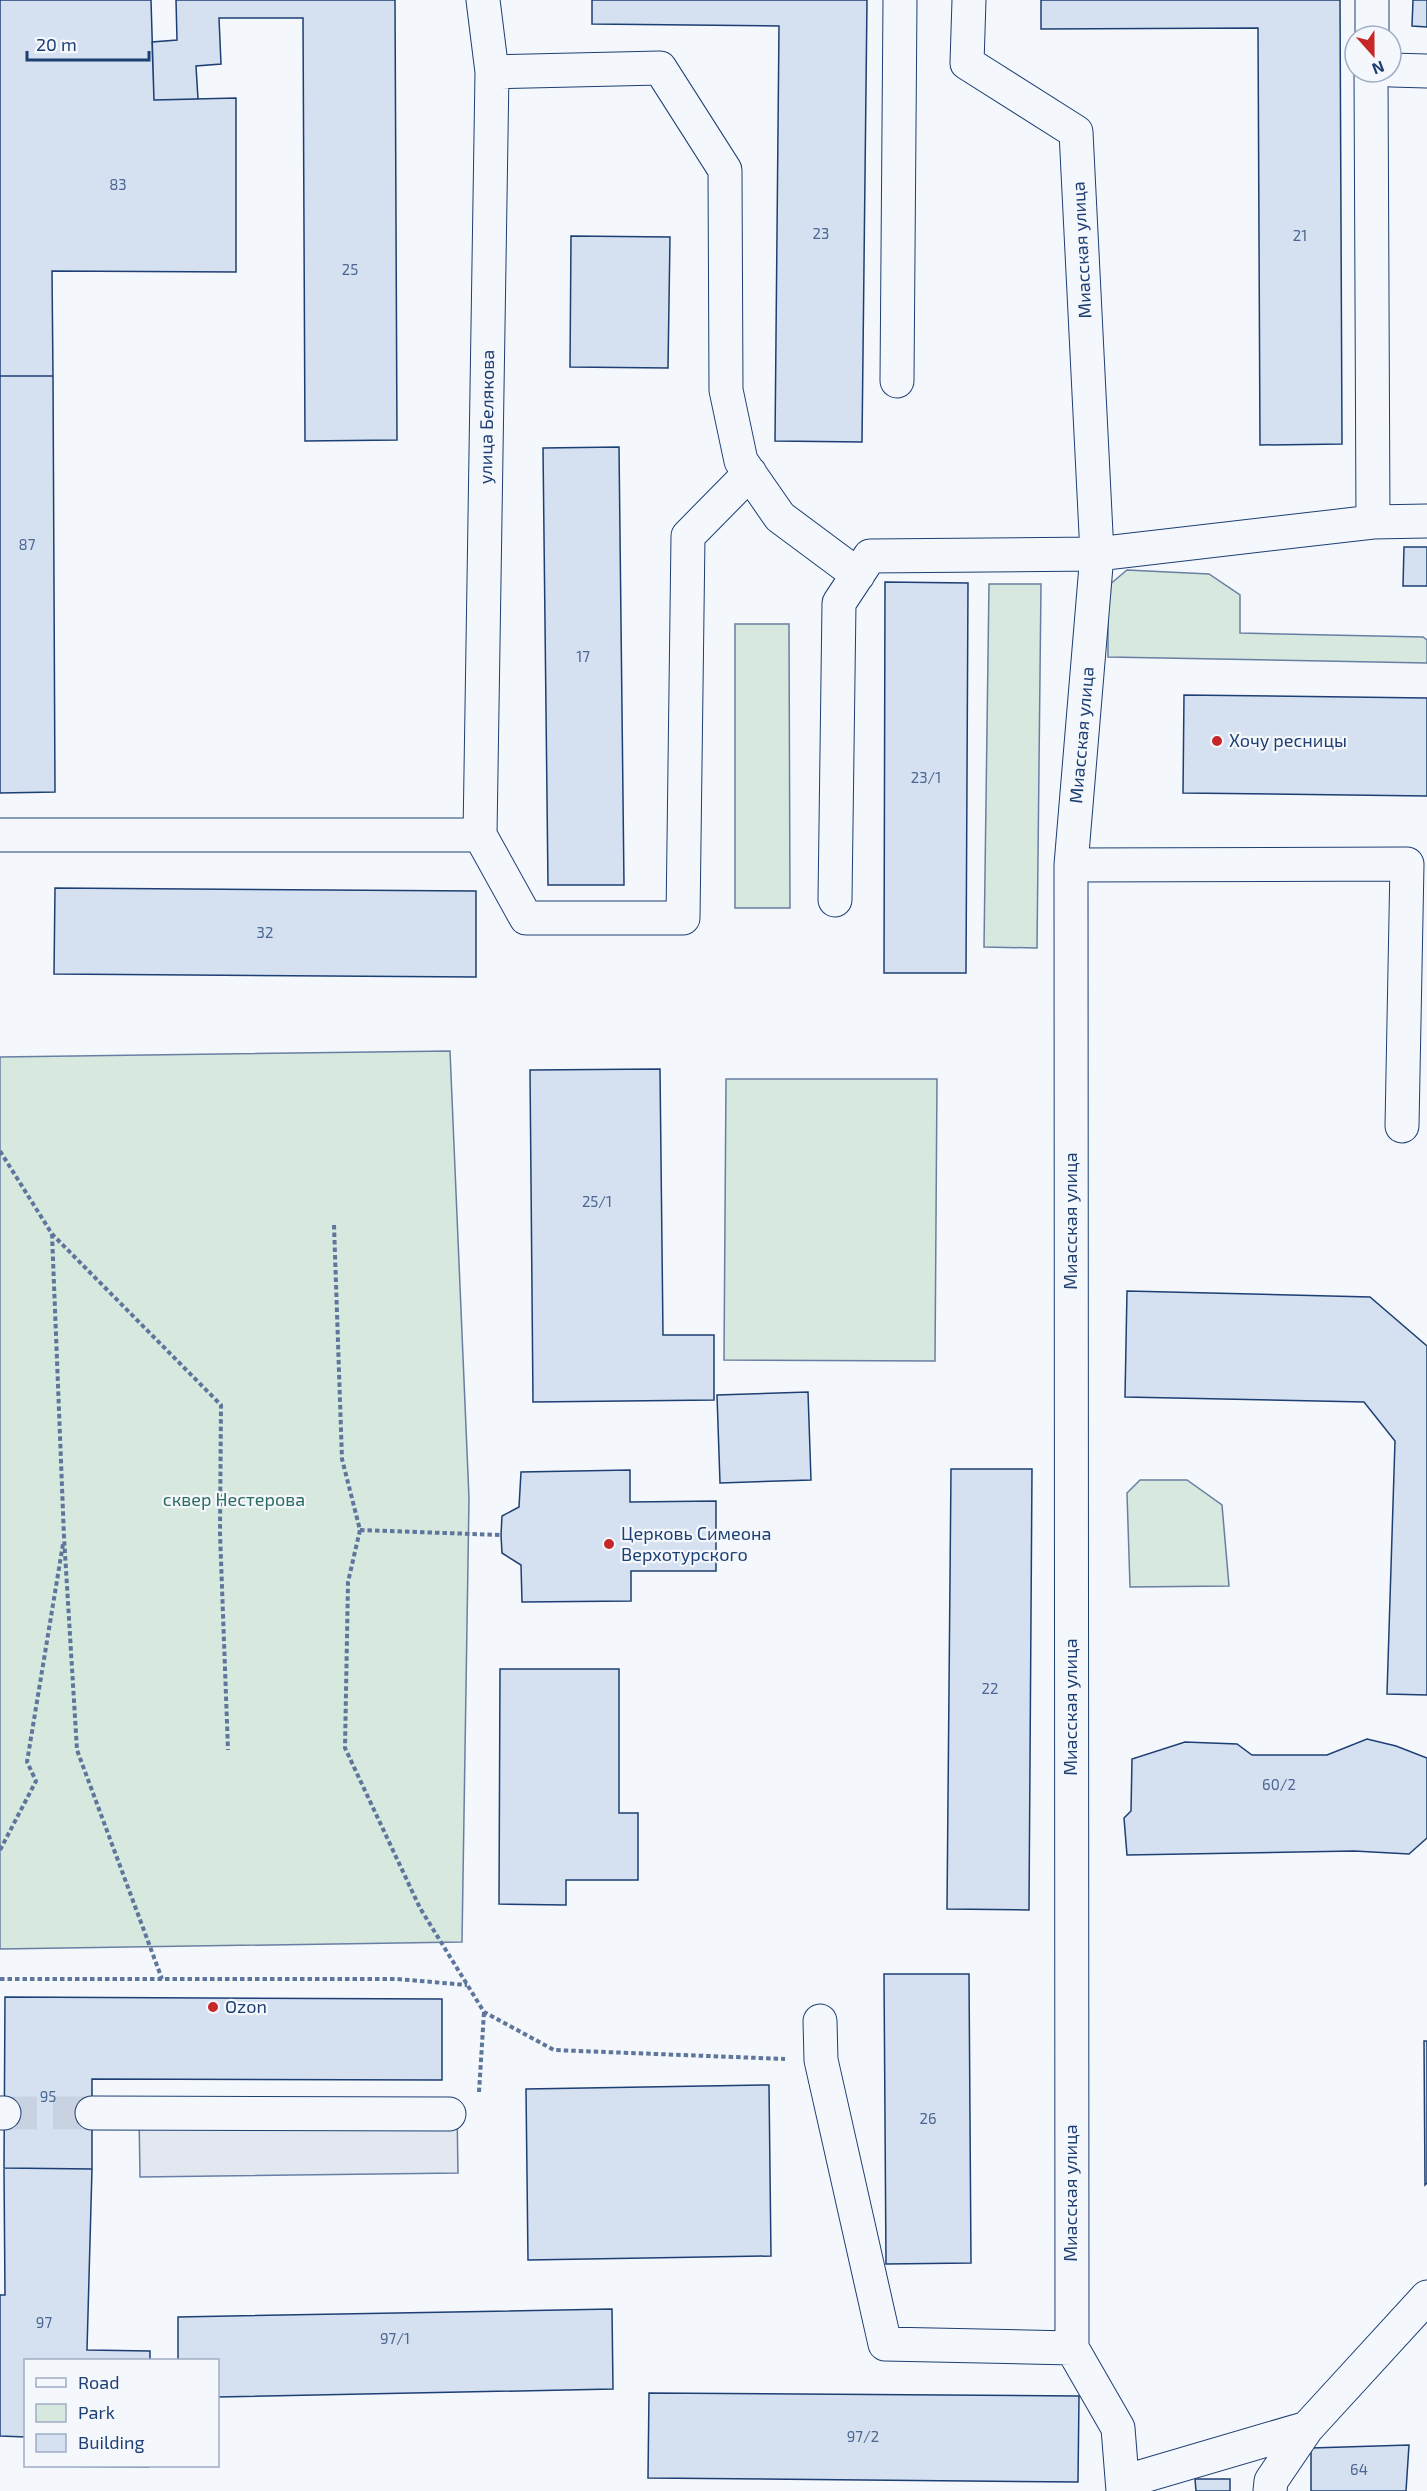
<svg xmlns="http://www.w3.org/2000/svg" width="1427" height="2491" viewBox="0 0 1427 2491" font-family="'Exo 2',sans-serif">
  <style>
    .green { fill: #d7e8df; stroke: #687fa3; stroke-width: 1.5 }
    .parking { fill: #e3e8f0; stroke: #687fa3; stroke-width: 1.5 }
    .building { fill: #d5e0f0; stroke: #1d3f73; stroke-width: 1.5 }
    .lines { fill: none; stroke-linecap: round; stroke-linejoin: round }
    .minor-tunnel { stroke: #c9d2e0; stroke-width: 33; stroke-dasharray: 33 16; stroke-linecap: butt }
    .minor-casing { stroke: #1d3f73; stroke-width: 35 }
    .path { stroke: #5e769c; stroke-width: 4; stroke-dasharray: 4.5 3; stroke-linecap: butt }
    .minor { stroke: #f4f7fb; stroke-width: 33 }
    .poi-dot { fill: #c62828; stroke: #f4f7fb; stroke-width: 2 }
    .labels { text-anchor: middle; stroke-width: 4.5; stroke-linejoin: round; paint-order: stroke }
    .number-label { font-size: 15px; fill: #4b6792 }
    .street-label { font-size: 18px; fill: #1d3f73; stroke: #f4f7fb }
    .poi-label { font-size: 18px; fill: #1d3f73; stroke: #f4f7fb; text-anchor: start }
    .park-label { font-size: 18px; fill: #2c6c60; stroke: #f4f7fb }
  </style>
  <rect width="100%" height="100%" fill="#f4f7fb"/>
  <!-- green -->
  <path class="green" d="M1127 570 1209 574 1240 595V633L1423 637 1427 640V663L1108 657V586Z
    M989 584H1041L1037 948 984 947Z
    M735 624H789L790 908H735Z
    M450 1051 469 1498 462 1942 0 1949V1057Z
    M726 1079H937L935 1361 724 1360Z
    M1140 1480H1187L1222 1505 1229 1586 1130 1587 1127 1493Z"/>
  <!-- parking -->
  <path class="parking" d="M457 2109 458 2173 140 2177 139 2113Z"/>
  <!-- building -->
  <path class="building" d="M0 0H151L154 100 236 98V272L52 271 53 376H0Z
    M176 0H395L397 440 305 441 303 18H219L221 64 196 66 198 99 154 100 152 42 177 40Z
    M592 0H867L862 442 775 441 779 26 592 24Z
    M1041 0H1340L1342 444 1260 445 1258 28 1041 29Z
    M1413 0H1427V27L1412 26Z
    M571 236 670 237 668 368 570 367Z
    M0 376H53L55 792 0 793Z
    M619 447 624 885H548L543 448Z
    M1404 547H1427V586H1403Z
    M885 582 968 583 966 973H884Z
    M1184 695 1427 698V796L1183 793Z
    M55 888 476 891V977L54 974Z
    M660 1069 663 1335H714V1400L533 1402 530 1070Z
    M1127 1291 1370 1297 1427 1346V1695L1387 1694 1395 1441 1364 1402 1125 1397Z
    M808 1392 811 1480 720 1483 717 1395Z
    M951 1469H1032L1029 1910 947 1909Z
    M630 1470V1502L716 1501V1571H631V1601L522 1602 521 1565 502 1553 501 1535 502 1516 519 1507 521 1472Z
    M500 1669H619V1813H638V1880H566V1905L499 1904Z
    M1367 1739 1396 1746 1427 1758V1838L1409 1854 1354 1851 1127 1855 1124 1818 1131 1811 1132 1759 1185 1742 1237 1744 1252 1755H1327Z
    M884 1974H969L971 2263 886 2264Z
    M5 1997 442 1999V2080L92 2079V2169L4 2168Z
    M1424 2041H1427V2183L1425 2185Z
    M769 2085 771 2256 528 2260 526 2089Z
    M4 2168 92 2169 87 2350 150 2351V2360H26V2437L0 2436V2295H5Z
    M612 2309 613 2389 218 2397V2360H178V2317Z
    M649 2393 1079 2396 1078 2482 648 2478Z
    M1409 2445 1406 2491H1311V2448Z
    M38 2466H149V2467Z
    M1195 2479H1230V2491H1196Z"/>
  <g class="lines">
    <!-- minor-tunnel -->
    <path class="minor-tunnel" d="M4 2113H92"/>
    <!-- minor casing -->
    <g class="minor-casing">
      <path id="minor" d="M969 0 967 63 1076 132 1097 554 1071 865 1072 2348 1118 2428 1123 2491
        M1372 36V0
        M1391 70 1427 71
        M492 72 660 68 725 170 726 390 741 461 780 517 858 575
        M1371 72 1373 522
        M897 381 900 0
        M0 835H480L526 918H683L688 536 750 473
        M480 835 492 72 483 0
        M1071 865 1407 864 1402 1126
        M835 900 839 603 870 556 1097 554 1373 522 1427 521
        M820 2021 821 2060 885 2344 1072 2348
        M0 2113H4
        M92 2113 449 2114
        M1123 2482 1307 2428
        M1270 2491 1271 2481 1307 2428 1427 2297"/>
    </g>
    <!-- path -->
    <path class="path" d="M0 1151 52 1234 221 1405 220 1533 228 1750
      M334 1225 342 1459 360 1530 348 1582 345 1748 420 1908 484 2012 554 2050 785 2059
      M52 1234 64 1537 77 1750 162 1979
      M360 1530 501 1535
      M0 1850 36 1781 27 1762 63 1544
      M0 1979H397L467 1985
      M479 2092 484 2012"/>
    <!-- minor -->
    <use href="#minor" class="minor"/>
  </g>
  <!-- markers -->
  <g class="poi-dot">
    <circle cx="1217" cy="741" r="6"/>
    <circle cx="609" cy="1544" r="6"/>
    <circle cx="213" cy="2007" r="6"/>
  </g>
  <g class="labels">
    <!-- number labels -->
    <g class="number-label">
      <text x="118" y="190">83</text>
      <text x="821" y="239">23</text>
      <text x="1300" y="241">21</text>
      <text x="350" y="275">25</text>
      <text x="27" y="550">87</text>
      <text x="583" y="662">17</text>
      <text x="926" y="783">23/1</text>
      <text x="265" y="938">32</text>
      <text x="597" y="1207">25/1</text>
      <text x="990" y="1694">22</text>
      <text x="1279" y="1790">60/2</text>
      <text x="48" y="2102">95</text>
      <text x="928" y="2124">26</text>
      <text x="44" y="2328">97</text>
      <text x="395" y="2344">97/1</text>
      <text x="863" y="2442">97/2</text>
      <text x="1359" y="2475">64</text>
    </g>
    <!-- street labels -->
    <g class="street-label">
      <text transform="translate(1082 250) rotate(-93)" y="6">Миасская улица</text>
      <text transform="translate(487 417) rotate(-89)" y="6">улица Белякова</text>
      <text transform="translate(1082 735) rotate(-85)" y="6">Миасская улица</text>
      <text transform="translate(1071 1221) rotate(-90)" y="6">Миасская улица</text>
      <text transform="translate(1071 1707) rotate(-90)" y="6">Миасская улица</text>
      <text transform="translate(1071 2193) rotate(-90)" y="6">Миасская улица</text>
    </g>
    <!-- poi labels -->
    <g class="poi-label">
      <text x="1229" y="747">Хочу ресницы</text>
      <text x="621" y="1540">Церковь Симеона<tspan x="621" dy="21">Верхотурского</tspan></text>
      <text x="225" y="2013">Ozon</text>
    </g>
    <!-- park labels -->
    <g class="park-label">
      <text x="234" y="1506">сквер Нестерова</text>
    </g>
  </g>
  <!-- legend -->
  <rect x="24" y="2359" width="195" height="108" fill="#f4f7fb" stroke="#9eadc5" stroke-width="1.5"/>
  <rect x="36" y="2378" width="30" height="9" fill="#f4f7fb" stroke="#9eadc5" stroke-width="1.5"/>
  <text x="78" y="2389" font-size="18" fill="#1d3f73">Road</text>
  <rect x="36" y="2404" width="30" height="18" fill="#d7e8df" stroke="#9eadc5" stroke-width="1.5"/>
  <text x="78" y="2419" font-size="18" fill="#1d3f73">Park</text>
  <rect x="36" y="2434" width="30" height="18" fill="#d5e0f0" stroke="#9eadc5" stroke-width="1.5"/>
  <text x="78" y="2449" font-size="18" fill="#1d3f73">Building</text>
  <!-- north arrow -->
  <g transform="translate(1373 54) rotate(159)"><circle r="28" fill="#f4f7fb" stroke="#9eadc5" stroke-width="1.5"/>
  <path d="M0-4.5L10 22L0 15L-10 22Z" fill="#c62828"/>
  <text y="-9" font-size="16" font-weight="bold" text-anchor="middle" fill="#1d3f73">N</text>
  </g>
  <!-- scale -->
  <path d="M27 51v9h122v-9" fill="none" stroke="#1d3f73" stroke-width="3"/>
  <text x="36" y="51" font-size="18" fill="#1d3f73" stroke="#f4f7fb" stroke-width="4.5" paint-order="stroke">20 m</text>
</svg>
